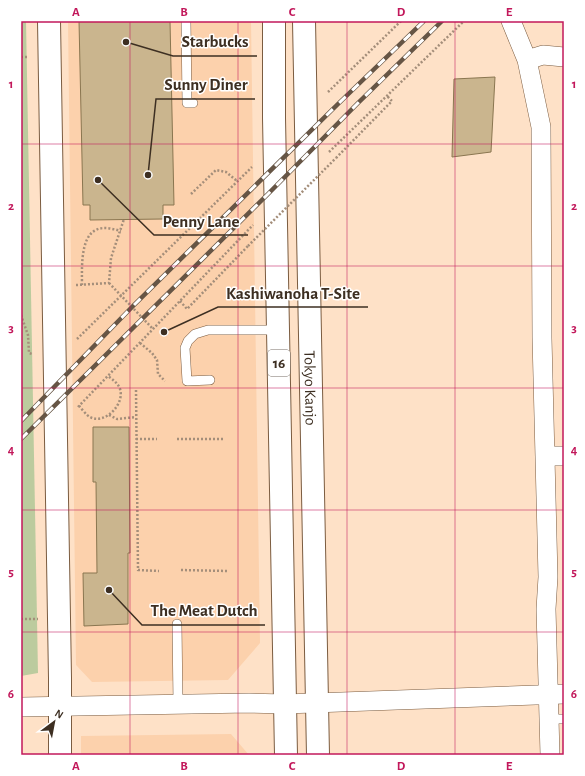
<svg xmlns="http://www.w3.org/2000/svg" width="585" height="776" viewBox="0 0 585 776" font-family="'Alegreya Sans',sans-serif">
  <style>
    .built { fill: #fcd1ac }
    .green { fill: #bccb9e }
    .building { fill: #cab58e; stroke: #8a7650 }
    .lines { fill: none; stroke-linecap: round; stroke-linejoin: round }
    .service-casing { stroke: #7b5c40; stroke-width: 10 }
    .minor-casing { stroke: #7b5c40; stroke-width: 20 }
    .tertiary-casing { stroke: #7b5c40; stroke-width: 24 }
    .trunk-casing { stroke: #7b5c40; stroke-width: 24 }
    .path { stroke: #a48e7a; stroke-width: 2.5; stroke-dasharray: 2 2; stroke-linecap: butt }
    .service { stroke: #fff; stroke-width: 9 }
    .minor { stroke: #fff; stroke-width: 19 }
    .tertiary { stroke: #fff; stroke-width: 22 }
    .trunk { stroke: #fff; stroke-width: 22 }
    .rail-casing { stroke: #665545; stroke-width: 4.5 }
    .rail { stroke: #fff; stroke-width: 3; stroke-dasharray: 9; stroke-linecap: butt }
    .path-bridge { stroke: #a48e7a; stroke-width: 2.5; stroke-dasharray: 2 2; stroke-linecap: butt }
    .grid { fill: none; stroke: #c2185b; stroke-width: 1; stroke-opacity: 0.55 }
    .labels { text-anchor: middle; stroke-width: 3; stroke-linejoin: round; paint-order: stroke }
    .shield { fill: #fff; stroke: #776d64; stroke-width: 1 }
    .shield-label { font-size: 15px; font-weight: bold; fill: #3d2f22 }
    .street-label { font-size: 16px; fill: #3d2f22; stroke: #fff }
    .leader { fill: none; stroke: #3d2f22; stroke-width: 1.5 }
    .callout-dot { fill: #3d2f22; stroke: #fff; stroke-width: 1.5 }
    .callout-label { font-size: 17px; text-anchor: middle; font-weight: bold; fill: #3d2f22; stroke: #fff; stroke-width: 3; stroke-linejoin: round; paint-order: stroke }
    .neatline { fill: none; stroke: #c2185b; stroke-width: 1.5 }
    .grid-label { font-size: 13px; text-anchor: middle; font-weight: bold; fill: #c2185b }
  </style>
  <rect width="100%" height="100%" fill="#fee1c7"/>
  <!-- built -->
  <path class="built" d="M68 21H251L260 643 228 680 92 682 76 665Z
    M231 734 249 755H81V736Z"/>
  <!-- green -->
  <path class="green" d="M21 21H26L38 673 21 676Z"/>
  <!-- building -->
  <path class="building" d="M79 21H170L174 205H163V219L90 220V205H83Z
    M495 77 491 152 452 157 454 79Z
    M93 427H129L130 553H128V624L84 626 83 573H97L96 482H93Z"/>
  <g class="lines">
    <!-- service casing -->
    <g class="service-casing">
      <path id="service" d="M186 21 187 103H193
        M210 380 187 381 185 348 188 341 195 334 208 330H278
        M177 624 178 704
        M549 719H564"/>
    </g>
    <!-- minor casing -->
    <g class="minor-casing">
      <path id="minor" d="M511 21 527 60 541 127 542 338 548 577 546 609 550 755
        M527 60 543 55 564 57
        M545 456H564
        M21 707 249 703 285 704 564 694"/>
    </g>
    <!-- tertiary casing -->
    <g class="tertiary-casing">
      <path id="tertiary" d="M49 21 60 678V755"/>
    </g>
    <!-- trunk casing -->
    <g class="trunk-casing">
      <g id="trunk">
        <path d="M274 21V118L286 755"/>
        <path id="s1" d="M304 21 318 755"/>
      </g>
    </g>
    <!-- path -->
    <path class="path" d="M21 57H28
      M328 92 401 21
      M329 152 464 21
      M336 158 392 101 387 96
      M191 194 216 170 226 172 237 181
      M109 283 153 329
      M76 285 109 283 111 258 124 219
      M82 285C82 270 80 237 96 230 103 226 113 229 121 231
      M180 301 187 309 248 246
      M21 315 28 335 29 353 32 354
      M77 339 252 167
      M140 343 152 353 157 360 158 374 165 381
      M136 390 138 570 159 571
      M79 406C82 409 86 415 90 417 105 425 125 404 120 389 118 383 113 380 108 376
      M78 407 253 225
      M109 415 117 419 136 417
      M136 439H157
      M177 439H225
      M181 570 227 571
      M21 619H38"/>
    <!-- service -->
    <use href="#service" class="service"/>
    <!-- minor -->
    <use href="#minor" class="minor"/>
    <!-- tertiary -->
    <use href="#tertiary" class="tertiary"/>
    <!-- trunk -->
    <use href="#trunk" class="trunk"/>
    <!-- rail casing -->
    <g class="rail-casing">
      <path id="rail" d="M21 421 133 306 339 103 424 21
        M21 439 268 194 358 103 442 21"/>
    </g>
    <!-- rail -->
    <use href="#rail" class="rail"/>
    <!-- path-bridge -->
    <path class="path-bridge" d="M248 246 336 158"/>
  </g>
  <!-- grid -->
  <path class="grid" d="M130 21V755M238 21V755M347 21V755M455 21V755M21 144H564M21 266H564M21 388H564M21 510H564M21 632H564"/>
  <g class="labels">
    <!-- shield labels -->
    <rect class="shield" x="268" y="350" width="22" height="26" rx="3"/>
    <g class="shield-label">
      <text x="279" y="368">16</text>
    </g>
    <!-- street labels -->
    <g class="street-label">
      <text dy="6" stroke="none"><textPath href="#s1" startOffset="367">Tokyo Kanjo</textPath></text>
    </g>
  </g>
  <!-- callouts -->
  <path class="leader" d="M126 42L173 56H257M148 175L156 99H255M98 180L154 235H248M164 332L218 307H368M109 590L142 625H265"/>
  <g class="callout-dot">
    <circle cx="126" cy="42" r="4"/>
    <circle cx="148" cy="175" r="4"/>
    <circle cx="98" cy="180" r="4"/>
    <circle cx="164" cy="332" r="4"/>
    <circle cx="109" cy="590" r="4"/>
  </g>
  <g class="callout-label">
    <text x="215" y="47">Starbucks</text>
    <text x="206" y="90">Sunny Diner</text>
    <text x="201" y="227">Penny Lane</text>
    <text x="293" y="299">Kashiwanoha T-Site</text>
    <text x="204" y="616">The Meat Dutch</text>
  </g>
  <!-- border -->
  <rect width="585" height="776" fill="none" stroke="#ffffff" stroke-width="44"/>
  <!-- north arrow -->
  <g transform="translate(54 722) rotate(32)" stroke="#ffffff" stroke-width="3" paint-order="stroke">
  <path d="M0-3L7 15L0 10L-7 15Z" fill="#3d2f22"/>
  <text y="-6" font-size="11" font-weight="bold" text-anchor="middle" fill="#3d2f22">N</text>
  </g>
  <rect x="22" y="22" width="541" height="732" class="neatline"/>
  <g class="grid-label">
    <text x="76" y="16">A</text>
    <text x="184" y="16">B</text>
    <text x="292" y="16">C</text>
    <text x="401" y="16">D</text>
    <text x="509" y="16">E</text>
    <text x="11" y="88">1</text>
    <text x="574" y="88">1</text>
    <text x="11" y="210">2</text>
    <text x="574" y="210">2</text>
    <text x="11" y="332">3</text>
    <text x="574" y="332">3</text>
    <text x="11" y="454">4</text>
    <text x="574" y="454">4</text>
    <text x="11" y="576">5</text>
    <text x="574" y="576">5</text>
    <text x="11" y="698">6</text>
    <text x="574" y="698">6</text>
    <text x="76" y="770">A</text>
    <text x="184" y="770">B</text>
    <text x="292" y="770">C</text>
    <text x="401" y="770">D</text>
    <text x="509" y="770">E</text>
  </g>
</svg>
